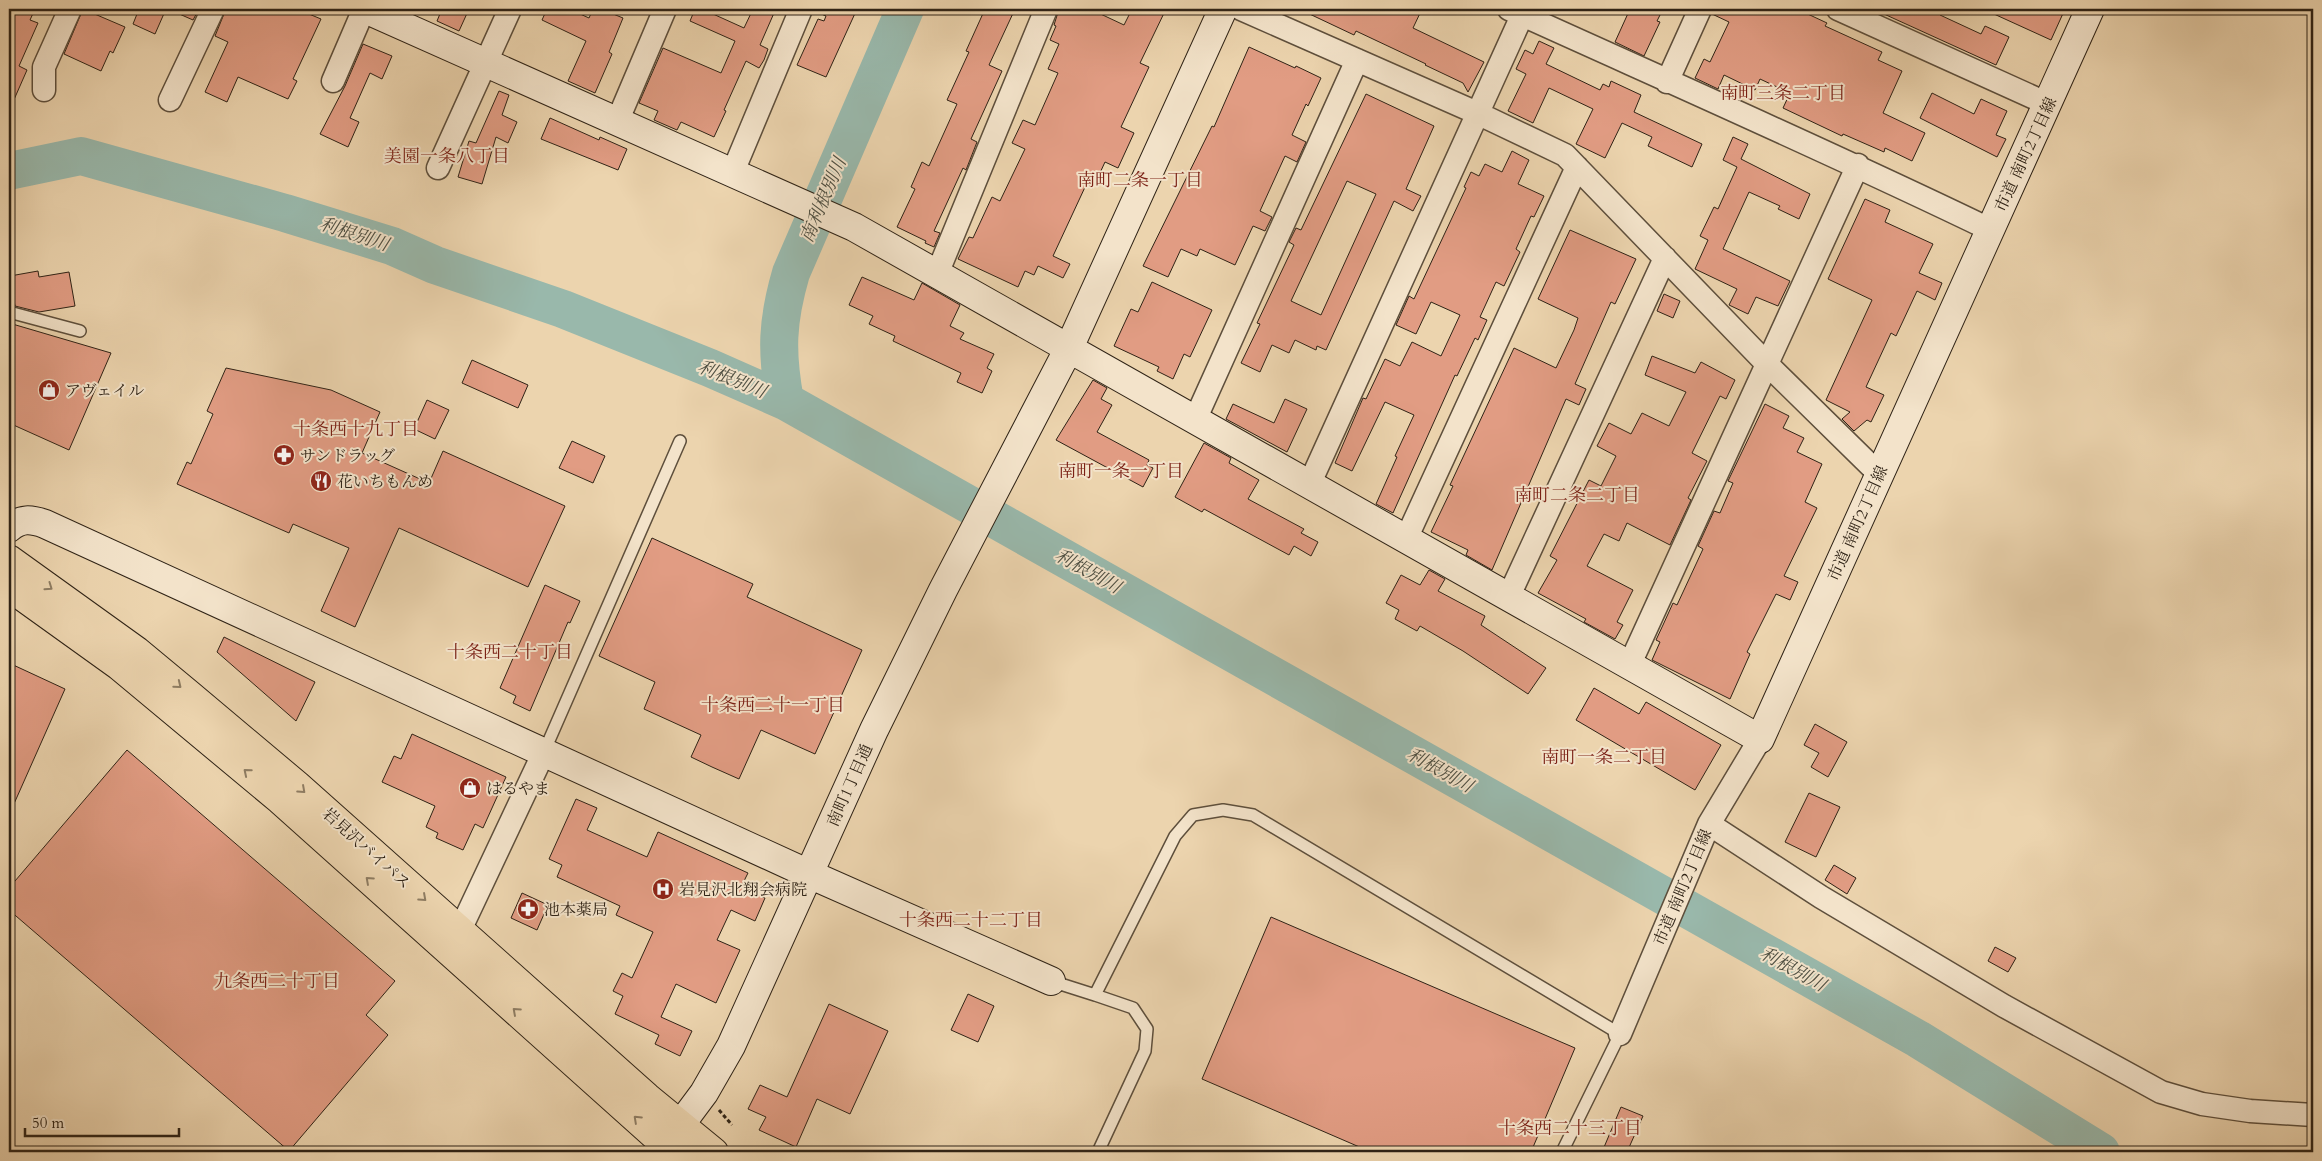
<svg xmlns="http://www.w3.org/2000/svg" width="2322" height="1161" viewBox="0 0 2322 1161" font-family="Cardo,'Noto Serif JP',serif">
  <style>
    .lines { fill: none; stroke-linecap: round; stroke-linejoin: round }
    .river { stroke: #99b8ab; stroke-width: 38 }
    .building { fill: #e19c83; stroke: #2f2316; fill-rule: evenodd }
    .lane-casing { stroke: #5e4f3c; stroke-width: 14 }
    .street-casing { stroke: #5e4f3c; stroke-width: 25 }
    .secondary-casing { stroke: #2f2316; stroke-width: 30 }
    .highway-casing { stroke: #2f2316; stroke-width: 30 }
    .path { stroke: #2f2316; stroke-width: 3; stroke-dasharray: 4 2.5; stroke-linecap: butt }
    .lane { stroke: #f3e3ca; stroke-width: 11 }
    .street { stroke: #f3e3ca; stroke-width: 22 }
    .secondary { stroke: #f3e3ca; stroke-width: 28 }
    .highway { stroke: #ecd4ae; stroke-width: 28 }
    .oneway { stroke: #8e7c62 }
    .labels { text-anchor: middle; stroke-width: 4; stroke-linejoin: round; paint-order: stroke }
    .street-label { font-size: 16px; fill: #2f2316; stroke: #f3e3ca }
    .poi-label { font-size: 16px; fill: #2f2316; stroke: #f3e3ca; text-anchor: start }
    .neighbourhood-label { font-size: 18px; fill: #7a1f14; stroke: #f3e3ca }
    .water-label { font-size: 18px; font-style: italic; fill: #4f5043; stroke: #f3e3ca }
  </style>
  <rect width="100%" height="100%" fill="#ecd4ae"/>
  <filter id="stains"><feTurbulence type="fractalNoise" baseFrequency=".004" numOctaves="4"/><feColorMatrix values="0 0 0 0 .2 0 0 0 0 .09 0 0 0 0 .02 0 0 0 .5 -.17"/></filter>
  <radialGradient id="worn" r=".72"><stop offset=".6" stop-color="#630" stop-opacity="0"/><stop offset="1" stop-color="#630" stop-opacity=".3"/></radialGradient>
  <g class="lines">
    <!-- river -->
    <path class="river" d="M9 171 81 156 285 213 392 246 435 265 563 309 710 368 785 401 1918 1039 2101 1152
      M785 401C776 352 777 321 791 273L905 9"/>
  </g>
  <!-- building -->
  <path class="building" d="M9 9H35L30 20 38 23 19 66 27 70 9 111Z
    M83 9 125 27 113 53 110 51 101 71 64 54Z
    M139 9H166L155 34 133 24Z
    M168 9H199L193 20Z
    M226 9H297L321 19 293 79 297 81 288 99 238 77 227 102 205 92 228 42 215 36Z
    M442 9H469L459 31 437 21Z
    M547 9H569L589 18 593 9H601L623 18 609 52 612 54 595 93 568 81 586 41 542 20Z
    M695 9H702L744 28 753 9H765L774 13 760 45 768 49 764 60 759 68 746 61 724 110 726 111 714 137 681 122 677 130 654 120 658 111 639 103 663 48 721 73 735 41 690 21Z
    M814 9H857L826 77 797 65 818 19 824 21 826 16 814 11Z
    M985 9H1015L989 65 1002 71 971 139 977 142 966 170 963 168 934 231 940 233 934 247 925 243 926 241 897 227 915 189 911 187 922 162 929 166 957 104 947 100 969 52 966 51Z
    M1059 9H1090L1124 25 1132 9H1166L1140 63 1149 67 1121 127 1134 133 1118 168 1105 162 1093 188 1086 185 1053 256 1070 264 1063 278 1038 266 1034 275 1025 271 1018 287 958 259 969 237 973 238 992 197 1000 201 1025 149 1012 143 1023 120 1035 125 1058 73 1048 69 1059 44 1050 40 1056 26 1054 25Z
    M1299 9H1422L1413 28 1484 62 1468 92 1463 83 1425 65 1426 64 1356 31 1354 35Z
    M1630 9H1663L1657 21 1660 22 1644 56 1615 42Z
    M1713 9H1797L1827 23 1825 26 1882 52 1878 60 1902 71 1883 113 1925 133 1912 161 1885 148 1884 152 1843 134 1842 136 1783 108 1790 93 1760 79 1755 90 1724 75 1718 89 1695 78 1704 59 1710 62 1729 22 1712 14Z
    M1873 9H1943L1940 15 1981 34 1985 26 2009 37 1996 65Z
    M1983 9H2065L2051 40Z
    M1539 41 1554 48 1546 64 1600 90 1603 84 1609 87 1611 81 1641 95 1634 112 1702 144 1692 167 1648 146 1652 137 1622 123 1605 158 1576 144 1593 109 1549 88 1533 123 1508 111 1526 74 1516 69 1525 50 1533 54Z
    M363 44 392 56 382 79 370 73 350 118 359 122 348 147 320 134 345 86Z
    M1249 47 1295 68 1296 66 1321 78 1308 106 1306 104 1292 135 1306 142 1297 162 1285 156 1260 211 1272 217 1265 231 1253 226 1235 265 1200 249 1197 256 1181 249 1168 277 1143 266 1212 126 1214 127Z
    M499 91 509 95 502 115 517 122 508 143 496 137 482 184 458 177 469 141 476 143Z
    M1932 93 1974 114 1981 99 2007 111 1996 135 2006 139 1997 157 1920 118Z
    M1366 94 1434 126 1406 189 1421 196 1413 211 1394 201 1326 350 1317 346 1316 350 1295 340 1289 353 1272 345 1260 372 1241 363 1260 324 1257 323 1294 245 1289 242 1296 228 1301 230ZM1347 181 1376 194 1321 315 1291 301Z
    M550 118 599 140 600 137 627 149 618 170 541 139Z
    M1733 137 1748 144 1741 159 1810 194 1799 219 1778 209 1780 206 1749 192 1723 249 1790 281 1778 306 1756 297 1748 314 1729 305 1737 289 1695 269 1708 240 1700 236 1714 207 1718 209 1737 167 1723 160Z
    M1512 151 1529 160 1518 184 1544 196 1534 217 1531 216 1516 249 1520 252 1504 286 1496 282 1480 317 1487 320 1478 340 1475 338 1457 376 1455 375 1393 513 1376 504 1397 457 1395 456 1414 415 1385 402 1352 471 1335 463 1363 398 1366 399 1385 359 1400 366 1412 342 1441 356 1460 315 1431 302 1416 334 1396 325 1409 296 1414 299 1466 188 1464 187 1471 172 1479 176 1485 164 1502 172Z
    M1865 199 1890 210 1885 222 1933 244 1919 273 1942 283 1935 300 1917 291 1896 336 1891 333 1866 387 1884 395 1871 422 1867 420 1854 431 1842 419 1850 412 1826 400 1872 300 1828 279Z
    M1570 230 1636 259 1615 304 1611 302 1575 384 1586 389 1579 405 1566 399 1492 570 1466 555 1468 550 1431 532 1453 486 1450 485 1514 348 1556 368 1574 330 1578 318 1538 299Z
    M38 271 39 277 69 272 75 306 39 312 15 306 10 276Z
    M862 277 914 300 922 283 960 305 950 326 964 333 960 339 994 354 987 368 992 371 982 393 957 382 961 373 893 341 895 336 869 324 873 316 849 305Z
    M1152 282 1212 310 1190 357 1184 354 1173 379 1157 371 1159 367 1114 346 1131 309 1138 312Z
    M1664 294 1680 301 1673 318 1657 311Z
    M9 323 111 353 69 450 9 423Z
    M1652 356 1695 373 1701 362 1735 380 1726 399 1720 396 1692 453 1707 461 1688 498 1691 500 1670 545 1627 523 1619 541 1604 534 1587 566 1633 590 1617 622 1623 625 1615 639 1584 622 1586 619 1538 593 1557 560 1550 556 1589 480 1601 486 1616 456 1597 446 1609 423 1631 434 1642 413 1669 426 1686 392 1645 375Z
    M472 360 528 385 518 408 462 383Z
    M226 368 331 390 380 412 362 453 429 483 443 451 565 506 528 587 399 528 355 627 321 611 349 548 293 524 289 533 177 484 187 462 191 464 213 414 207 411Z
    M1093 380 1107 388 1101 399 1112 405 1097 432 1149 460 1147 465 1153 468 1143 487 1056 440Z
    M1285 399 1307 409 1287 452 1226 419 1233 404 1274 423Z
    M427 400 449 410 435 439 414 429Z
    M1765 404 1789 416 1783 428 1804 438 1797 452 1822 464 1805 502 1817 508 1784 576 1798 582 1790 600 1776 594 1747 652 1750 654 1730 699 1652 660 1660 642 1656 640 1663 625 1673 603 1677 605 1703 549 1698 546 1714 511 1720 513 1733 483 1728 481Z
    M572 441 605 456 593 483 559 468Z
    M1204 443 1231 458 1229 463 1259 480 1248 499 1304 529 1301 533 1318 542 1311 556 1294 546 1289 555 1204 509 1202 512 1175 497Z
    M652 538 753 584 747 597 862 650 815 754 761 730 739 779 712 767 691 757 701 735 644 709 655 682 599 656Z
    M1429 570 1445 579 1438 591 1485 616 1481 625 1546 668 1528 694 1463 651 1420 626 1417 631 1395 619 1399 610 1386 603 1401 575 1420 585Z
    M545 585 580 601 570 623 568 622 530 711 513 703 516 696 500 688Z
    M224 637 315 682 296 721 217 652Z
    M9 663 65 689 9 815Z
    M1594 688 1639 714 1646 702 1721 745 1695 790 1576 720Z
    M1815 724 1847 742 1828 777 1811 767 1819 753 1804 745Z
    M412 734 506 777 483 828 475 824 463 850 436 838 438 833 426 827 435 806 382 782 394 756 401 759Z
    M127 750 395 981 366 1015 388 1035 289 1151 9 910V888Z
    M1809 793 1840 807 1816 857 1785 842Z
    M576 799 597 808 587 830 647 857 658 832 748 873 741 887 765 898 755 921 731 910 717 940 740 950 716 1003 676 984 661 1017 692 1031 680 1056 655 1044 659 1035 615 1014 623 996 613 991 622 973 632 978 653 932 616 915 620 906 557 877 562 865 549 859Z
    M1834 865 1856 878 1847 894 1825 880Z
    M522 893 548 905 537 930 511 918Z
    M1271 917 1575 1048 1531 1152H1371L1202 1079Z
    M1995 947 2016 958 2008 972 1988 961Z
    M968 994 994 1006 978 1042 951 1030Z
    M829 1004 888 1031 850 1114 817 1099 796 1147 759 1130 766 1117 748 1109 760 1085 787 1097Z
    M1621 1107 1643 1116 1627 1152H1602Z"/>
  <g class="lines">
    <!-- lane casing -->
    <g class="lane-casing">
      <path id="lane" d="M9 312 80 331
        M544 752 680 441
        M1051 981 1095 995 1175 836 1193 815 1223 810 1253 815 1620 1034 1562 1152
        M1095 995 1133 1008 1147 1029 1145 1051 1098 1152"/>
    </g>
    <!-- street casing -->
    <g class="street-casing">
      <path id="street" d="M1241 9 1477 113 1565 155 1768 365 1879 474
        M1509 9C1670 82 1832 153 1991 230
        M1838 9 2048 104
        M333 81 364 9
        M1667 82 1700 9
        M44 90V67L70 9
        M170 100 213 9
        M617 122 665 9
        M438 168 510 9
        M732 174 801 9
        M937 274 1046 9
        M1195 420 1357 60
        M1309 485 1525 9
        M1406 539 1577 167
        M1508 598 1665 258
        M1629 666 1858 165
        M1709 824 1821 897 2004 1006 2161 1092 2202 1104 2250 1111 2313 1115
        M453 945 544 752
        M1620 1034 1709 824 1760 739"/>
    </g>
    <!-- secondary casing -->
    <g class="secondary-casing">
      <path id="secondary" d="M365 9 854 227 1760 739 2090 9
        M9 528C21 518 31 519 45 524L809 874 1051 981
        M666 1144 704 1093 731 1046 874 730 943 590 1069 348 1223 9"/>
    </g>
    <!-- highway casing -->
    <g class="highway-casing">
      <path id="highway" d="M9 559 137 651 190 695 297 785 647 1097 714 1152
        M9 587 119 666 280 800 673 1152"/>
    </g>
    <!-- path -->
    <path class="path" d="M719 1110 732 1125
      M615 1148 619 1152"/>
    <!-- lane -->
    <use href="#lane" class="lane"/>
    <!-- street -->
    <use href="#street" class="street"/>
    <!-- secondary -->
    <use href="#secondary" class="secondary"/>
    <!-- highway -->
    <use href="#highway" class="highway"/>
  </g>
  <!-- one-way arrows -->
  <defs><path id="oneway-chevron" d="M-2-3.5L2.5 0L-2 3.5" fill="none" stroke-width="1.6" stroke-linecap="round" stroke-linejoin="round" transform="scale(1.25)"/></defs>
  <g class="oneway">
    <use href="#oneway-chevron" transform="translate(49 587) rotate(35)"/>
    <use href="#oneway-chevron" transform="translate(178 685) rotate(39)"/>
    <use href="#oneway-chevron" transform="translate(247 772) rotate(-140)"/>
    <use href="#oneway-chevron" transform="translate(302 790) rotate(42)"/>
    <use href="#oneway-chevron" transform="translate(369 880) rotate(-138)"/>
    <use href="#oneway-chevron" transform="translate(423 898) rotate(42)"/>
    <use href="#oneway-chevron" transform="translate(516 1011) rotate(-138)"/>
    <use href="#oneway-chevron" transform="translate(637 1119) rotate(-137)"/>
  </g>
  <!-- icons -->
  <defs>
    <g id="shop-disc" transform="scale(1.125)"><circle r="9.5" fill="#8f2418" stroke="#f3e3ca"/><path d="M-5-2.5h2.3a2.7 3.5 0 0 1 5.4 0H5L5.5 6h-11ZM-1.5-2.5h3a1.5 2.3 0 0 0-3 0Z" fill="#fff"/></g>
    <g id="pharmacy-disc" transform="scale(1.125)"><circle r="9.5" fill="#8f2418" stroke="#f3e3ca"/><path d="M-2-6h4v4h4v4h-4v4h-4v-4h-4v-4h4Z" fill="#fff"/></g>
    <g id="restaurant-disc" transform="scale(1.125)"><circle r="9.5" fill="#8f2418" stroke="#f3e3ca"/><path d="M-5-6h1v4h1v-4h1v4h1v-4h1v5L-1.5 .5V6h-2V.5L-5-1ZM5-6V6H3V1.5H1.5Q1.5-4 5-6Z" fill="#fff"/></g>
    <g id="hospital-disc" transform="scale(1.125)"><circle r="9.5" fill="#8f2418" stroke="#f3e3ca"/><path d="M-5-5h3v3.5h4V-5h3V5h-3V1.5h-4V5h-3Z" fill="#fff"/></g>
  </defs>
  <g fill-rule="evenodd">
    <use href="#shop-disc" x="49" y="390"/>
    <use href="#pharmacy-disc" x="284" y="455"/>
    <use href="#restaurant-disc" x="321" y="481"/>
    <use href="#shop-disc" x="470" y="788"/>
    <use href="#hospital-disc" x="663" y="889"/>
    <use href="#pharmacy-disc" x="528" y="909"/>
  </g>
  <g class="labels">
    <!-- street labels -->
    <g class="street-label">
      <text transform="translate(2025 154) rotate(-65)" y="6">市道 南町2丁目線</text>
      <text transform="translate(1857 523) rotate(-66)" y="6">市道 南町2丁目線</text>
      <text transform="translate(849 785) rotate(-66)" y="6">南町1丁目通</text>
      <text transform="translate(367 848) rotate(42)" y="6">岩見沢バイパス</text>
      <text transform="translate(1682 887) rotate(-67)" y="6">市道 南町2丁目線</text>
    </g>
    <!-- poi labels -->
    <g class="poi-label">
      <text x="65" y="396">アヴェイル</text>
      <text x="300" y="461">サンドラッグ</text>
      <text x="337" y="487">花いちもんめ</text>
      <text x="486" y="794">はるやま</text>
      <text x="679" y="895">岩見沢北翔会病院</text>
      <text x="544" y="915">池本薬局</text>
    </g>
    <!-- neighbourhood labels -->
    <g class="neighbourhood-label">
      <text x="1783" y="99">南町三条二丁目</text>
      <text x="447" y="162">美園一条八丁目</text>
      <text x="1140" y="186">南町二条一丁目</text>
      <text x="356" y="435">十条西十九丁目</text>
      <text x="1121" y="477">南町一条一丁目</text>
      <text x="1577" y="501">南町二条二丁目</text>
      <text x="510" y="658">十条西二十丁目</text>
      <text x="773" y="711">十条西二十一丁目</text>
      <text x="1604" y="763">南町一条二丁目</text>
      <text x="971" y="926">十条西二十二丁目</text>
      <text x="277" y="987">九条西二十丁目</text>
      <text x="1570" y="1134">十条西二十三丁目</text>
    </g>
    <!-- water labels -->
    <g class="water-label">
      <text transform="translate(823 200) rotate(-67)" y="6">南利根別川</text>
      <text transform="translate(354 234) rotate(18)" y="6">利根別川</text>
      <text transform="translate(732 379) rotate(22)" y="6">利根別川</text>
      <text transform="translate(1088 571) rotate(29)" y="6">利根別川</text>
      <text transform="translate(1440 770) rotate(29)" y="6">利根別川</text>
      <text transform="translate(1793 969) rotate(29)" y="6">利根別川</text>
    </g>
  </g>
  <!-- margin -->
  <rect width="2322" height="1161" fill="none" stroke="#ecd4ae" stroke-width="30"/>
  <rect x="10" y="10" width="2302" height="1141" fill="none" stroke="#2f2316" stroke-width="2.5"/>
  <rect x="15" y="15" width="2292" height="1131" fill="none" stroke="#2f2316"/>
  <!-- scale -->
  <path d="M25 1128v8h154v-8" fill="none" stroke="#2f2316" stroke-width="2.5"/>
  <text x="32" y="1128" font-size="15" fill="#2f2316" stroke="#f3e3ca" stroke-width="4" paint-order="stroke">50 m</text>
  <rect width="100%" height="100%" filter="url(#stains)"/>
  <rect width="100%" height="100%" fill="url(#worn)"/>
</svg>
